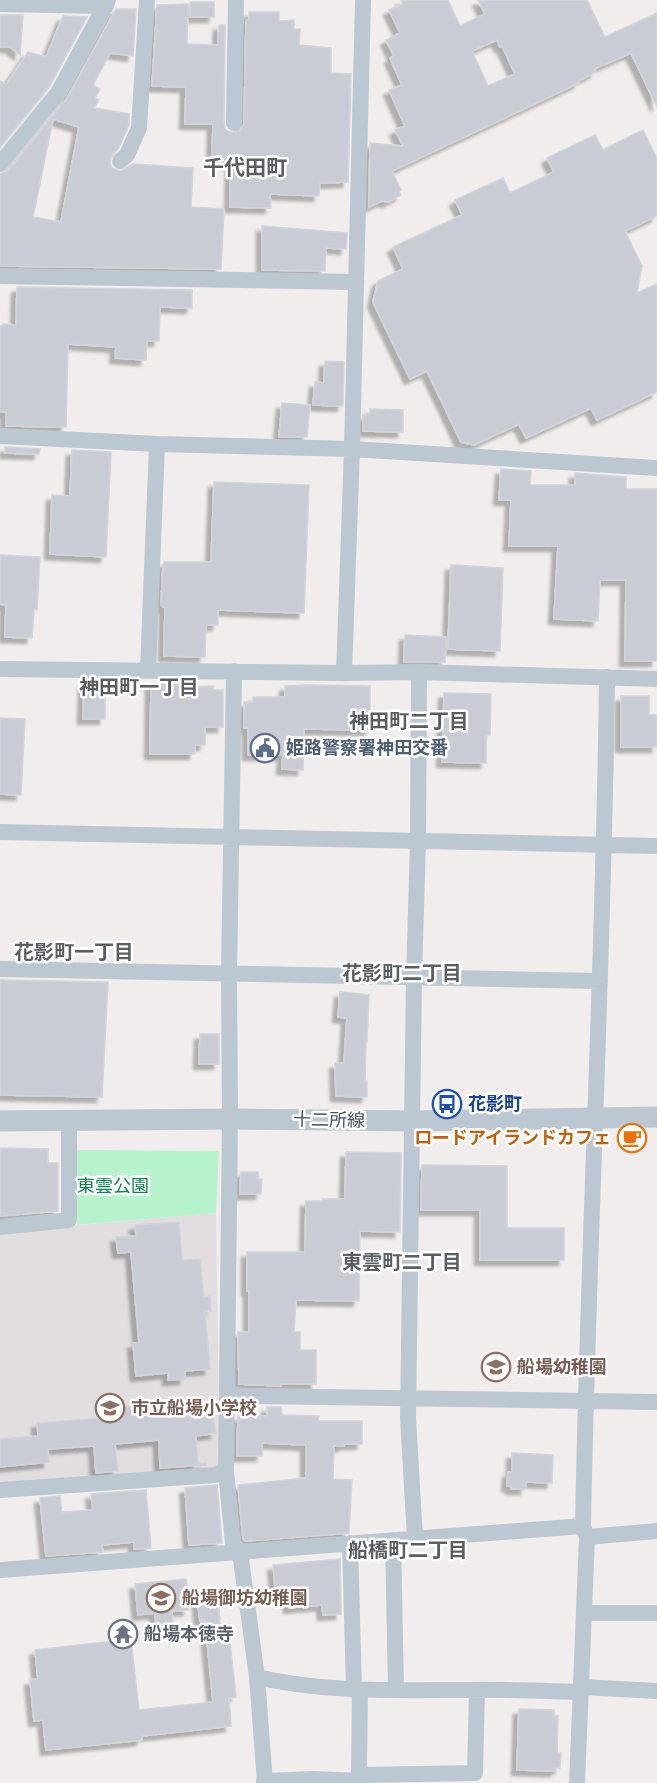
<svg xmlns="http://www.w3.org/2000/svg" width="657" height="1783" viewBox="0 0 657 1783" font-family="Barlow,'Noto Sans JP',sans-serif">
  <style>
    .education { fill: #e2dedf }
    .green { fill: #b7f3cd }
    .building { fill: #c9ccd4; stroke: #d1d4da; stroke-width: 1.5; fill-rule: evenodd; filter: url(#shadow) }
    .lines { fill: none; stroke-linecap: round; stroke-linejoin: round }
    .minor { stroke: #bcc8d1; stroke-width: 16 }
    .tertiary { stroke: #bcc8d1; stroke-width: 21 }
    .labels { text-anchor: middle; stroke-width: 5; stroke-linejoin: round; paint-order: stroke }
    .service-label { font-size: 18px; font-weight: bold; fill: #4e5e75; stroke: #fff; text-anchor: start }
    .transit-label { font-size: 18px; font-weight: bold; fill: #164399; stroke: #fff; text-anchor: start }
    .street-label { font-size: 18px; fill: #44515d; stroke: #fff }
    .food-label { font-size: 18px; font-weight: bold; fill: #c56008; stroke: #fff; text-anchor: end }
    .park-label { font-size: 18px; fill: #0e8448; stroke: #fff }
    .education-label { font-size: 18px; font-weight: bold; fill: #785e54; stroke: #fff; text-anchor: start }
    .worship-label { font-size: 18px; font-weight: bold; fill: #5b616d; stroke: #fff; text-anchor: start }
    .neighbourhood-label { font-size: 20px; font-weight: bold; fill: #5a5e63; stroke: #fff }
    .quarter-label { font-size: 21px; font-weight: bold; fill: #5a5e63; stroke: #fff }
  </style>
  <defs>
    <filter id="shadow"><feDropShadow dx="-5.5" dy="5.5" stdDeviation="1.5" flood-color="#0004"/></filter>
  </defs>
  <rect width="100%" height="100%" fill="#f1eded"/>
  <!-- education -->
  <path class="education" d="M216 1213 220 1468 0 1487V1232Z"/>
  <!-- green -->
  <path class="green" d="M77 1150 219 1151 216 1213 77 1225Z"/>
  <!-- building -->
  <path class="building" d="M401 0H448L460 26 485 14 478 0H587L605 37 657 13V107L631 53 594 69 596 72 578 81 579 83 392 171 401 190 399 191 401 195 388 202 382 201 369 207 370 143 403 146 395 130 405 126 389 90 402 85 390 58 394 56 386 40 400 33 389 10 403 4ZM497 40 500 47 502 46 515 74 488 86 472 51Z
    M190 2H214V17H190Z
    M188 4 187 44 218 45 219 25H225L224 123 225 129 229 132H239L244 124 246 20H249V12H279V21L294 20V29H300L299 45 331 48V73L351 74 348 182 320 183 319 196 270 194 271 208 230 207 231 163 212 162 213 124H185L186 87 152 86 157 5Z
    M116 9H136L133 56 110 53 93 85 100 89 95 98 99 100 94 108 129 114V125L118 149 110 157V163L112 168 121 171 133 164 193 168 191 207 224 209 221 269 0 266V174L8 171 66 100ZM53 119 79 127 61 222 33 217Z
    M0 15H23L20 55 10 47H0Z
    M63 16 87 17 49 87 0 147V81L6 85 28 52 46 57Z
    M643 130 657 159V216L625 231 642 266 637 293 657 284V392L597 420 591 408 526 438 519 424 474 445 461 442 427 371 410 379 373 302 378 281 403 269 393 247 462 215 455 200 503 178 510 193 554 172 547 158 595 135 603 150Z
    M262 226 347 233 346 249 326 248 325 271 262 270Z
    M17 287 192 290V308L160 307 159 341H147L146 360 115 358 116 347 68 344 66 427 6 426V412H0V326H3V324L16 325Z
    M325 361 344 362 343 406 313 405 315 382 324 383Z
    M282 403 310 405 307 437H279Z
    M370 409 403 410V432L363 431V415H370Z
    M5 447 40 449 39 454 5 453Z
    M72 450 111 452 106 557 50 554 52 495 70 496Z
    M501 469 531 471 530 485H575V473L626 477V489H657V661H625L626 580H600L598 621 554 619 558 546H509L511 500H499Z
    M214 482 309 485 304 613 218 610V625H206L205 657 164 656 165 608 161 605 163 565 164 562H211Z
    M0 555 40 557 37 610 34 609 32 638 5 637 6 605 0 604Z
    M451 565 503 568 500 651 448 649Z
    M405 635 446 637 445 662H404Z
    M84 682H105V719H83Z
    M151 683 194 684V687L213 686V690H223V727H205V745H195V754H150Z
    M307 685 370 686V730L304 729 303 770 282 769 283 755H248V728H244V702H253V697H285V686Z
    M444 693 491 694 490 735 486 736V763L442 762Z
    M621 696H649V715H657V747H621Z
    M0 718 25 719 21 795 0 794Z
    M0 980 108 982 102 1097 0 1095Z
    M340 992 369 995 367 1042H366L365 1081H367V1097L336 1096 335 1063H344L347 1018 338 1017Z
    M200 1034H219V1064H199Z
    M0 1148 48 1149V1163H58V1211L0 1216Z
    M346 1152 401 1153 400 1232 360 1231 359 1301 296 1300 294 1332H300V1350H316V1384H281V1386L239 1384 238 1332H249V1291H247V1252H305L306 1201H323V1199H345Z
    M422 1165 507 1166V1228H564V1260H480V1210H421Z
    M241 1172H258V1179H262L261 1194H240Z
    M179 1222 182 1260 200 1259 204 1297 210 1296 211 1311H205L210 1369 185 1371V1379L168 1380V1373L136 1376 133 1343H139L131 1252 118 1253 116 1237 136 1236 135 1225Z
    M144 1405 145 1414 192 1410 193 1419 213 1416 216 1433 196 1436 198 1464 206 1463V1465L160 1468 159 1440 115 1444 118 1471 96 1473 94 1446 48 1449 49 1462 0 1467V1439L38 1436 37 1423 116 1417 115 1408Z
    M267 1407H281L282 1415 319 1416 318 1421H362V1444H344V1446H334L333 1479 352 1480 349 1533 245 1541 243 1539 238 1485 306 1478V1445L262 1443V1456H237L238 1416H267Z
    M512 1453 553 1455 552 1483 526 1482V1489H511V1486H507L508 1472H512Z
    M217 1485 222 1543 189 1545 185 1488Z
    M146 1490 151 1548 134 1549V1542L102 1545 103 1552 46 1556 40 1498 60 1496 62 1512 93 1510 91 1494Z
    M340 1559 341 1614 323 1615 322 1605 289 1608 287 1586 275 1587 273 1565Z
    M186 1579 189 1610 172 1611 173 1623 156 1625 155 1613 138 1615 135 1584Z
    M218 1595 220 1624 228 1623 236 1697 229 1698 231 1726 142 1736V1740L46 1750 43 1720 34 1721 30 1680 38 1679 35 1650 131 1639 139 1710 213 1702 205 1620 200 1621 197 1597Z
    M519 1709 554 1710V1716H558L557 1753H561L560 1768H556V1771L517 1770Z"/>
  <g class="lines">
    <!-- minor -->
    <path class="minor" d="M0 4 106 6
      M234 123 236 0
      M120 161 127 155 139 128 147 0
      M0 164 58 93 108 0
      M0 276 356 282
      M0 436 157 444 352 449 657 468
      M0 669 344 673 419 672 657 679
      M148 670 157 444
      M234 671 229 974 230 1119 226 1471 233 1543 240 1552 257 1677 265 1783
      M344 673 352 449 363 0
      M0 832 657 846
      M0 969 600 981
      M0 1227 69 1220V1121
      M227 1394 247 1396 657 1402
      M0 1490 215 1475 226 1471
      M587 1537 657 1531
      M415 1538 408 1418 414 978 418 840 419 672
      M393 1540 396 1690
      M350 1543 354 1690
      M0 1570 583 1526
      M585 1613H657
      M257 1677C326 1693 397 1690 467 1690 505 1689 544 1691 582 1692
      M582 1687 657 1691
      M360 1691 359 1772 363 1775V1782
      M363 1775 475 1773 477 1690
      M264 1781 314 1779 363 1781
      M577 1783 587 1537 583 1526C588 1243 604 960 607 677"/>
    <!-- tertiary -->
    <path class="tertiary" d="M0 1121 230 1119 413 1121 657 1117"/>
  </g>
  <!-- icons -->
  <defs>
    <g id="civic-ring" transform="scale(1.5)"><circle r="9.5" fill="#fff" stroke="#5c6f8a" stroke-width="1.5"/><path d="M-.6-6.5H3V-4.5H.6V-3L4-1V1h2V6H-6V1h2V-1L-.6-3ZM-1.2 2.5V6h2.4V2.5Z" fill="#5c6f8a"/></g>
    <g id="bus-ring" transform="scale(1.5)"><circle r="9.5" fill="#fff" stroke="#1a4fb4" stroke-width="1.5"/><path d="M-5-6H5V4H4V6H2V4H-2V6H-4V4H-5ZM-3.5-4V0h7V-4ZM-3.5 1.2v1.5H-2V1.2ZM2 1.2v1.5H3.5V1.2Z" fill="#1a4fb4"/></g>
    <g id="cafe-ring" transform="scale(1.5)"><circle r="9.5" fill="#fff" stroke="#e8710a" stroke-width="1.5"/><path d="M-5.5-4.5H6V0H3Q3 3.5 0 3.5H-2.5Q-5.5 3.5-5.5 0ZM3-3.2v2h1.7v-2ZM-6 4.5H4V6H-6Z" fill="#e8710a"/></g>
    <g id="school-ring" transform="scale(1.5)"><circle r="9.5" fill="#fff" stroke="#8d6e63" stroke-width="1.5"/><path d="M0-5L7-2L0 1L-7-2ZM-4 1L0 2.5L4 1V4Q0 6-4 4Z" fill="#8d6e63"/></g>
    <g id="temple-ring" transform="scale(1.5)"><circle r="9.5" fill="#fff" stroke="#6b7280" stroke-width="1.5"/><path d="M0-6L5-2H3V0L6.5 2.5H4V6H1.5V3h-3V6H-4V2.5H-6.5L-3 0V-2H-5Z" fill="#6b7280"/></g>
  </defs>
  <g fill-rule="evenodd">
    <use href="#civic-ring" x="265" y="748"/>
    <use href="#bus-ring" x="447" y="1104"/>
    <use href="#cafe-ring" x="632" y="1138"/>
    <use href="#school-ring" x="496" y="1367"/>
    <use href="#school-ring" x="110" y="1408"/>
    <use href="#school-ring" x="161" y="1598"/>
    <use href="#temple-ring" x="123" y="1634"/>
  </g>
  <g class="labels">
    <!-- service labels -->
    <g class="service-label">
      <text x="286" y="754">姫路警察署神田交番</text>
    </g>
    <!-- transit labels -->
    <g class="transit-label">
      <text x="468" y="1110">花影町</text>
    </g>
    <!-- street labels -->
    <g class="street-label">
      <text transform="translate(329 1120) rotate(1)" y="6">十二所線</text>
    </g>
    <!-- food labels -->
    <g class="food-label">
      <text x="611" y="1144">ロードアイランドカフェ</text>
    </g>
    <!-- park labels -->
    <g class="park-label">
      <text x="113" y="1192">東雲公園</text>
    </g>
    <!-- education labels -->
    <g class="education-label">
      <text x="517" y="1373">船場幼稚園</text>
      <text x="131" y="1414">市立船場小学校</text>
      <text x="182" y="1604">船場御坊幼稚園</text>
    </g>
    <!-- worship labels -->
    <g class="worship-label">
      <text x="144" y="1640">船場本徳寺</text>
    </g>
    <!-- neighbourhood labels -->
    <g class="neighbourhood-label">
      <text x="139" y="694">神田町一丁目</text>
      <text x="409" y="728">神田町二丁目</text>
      <text x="74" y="959">花影町一丁目</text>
      <text x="402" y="980">花影町二丁目</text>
      <text x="402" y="1269">東雲町二丁目</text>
      <text x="408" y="1557">船橋町二丁目</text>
    </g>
    <!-- quarter labels -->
    <g class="quarter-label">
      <text x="245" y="175">千代田町</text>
    </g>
  </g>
</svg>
